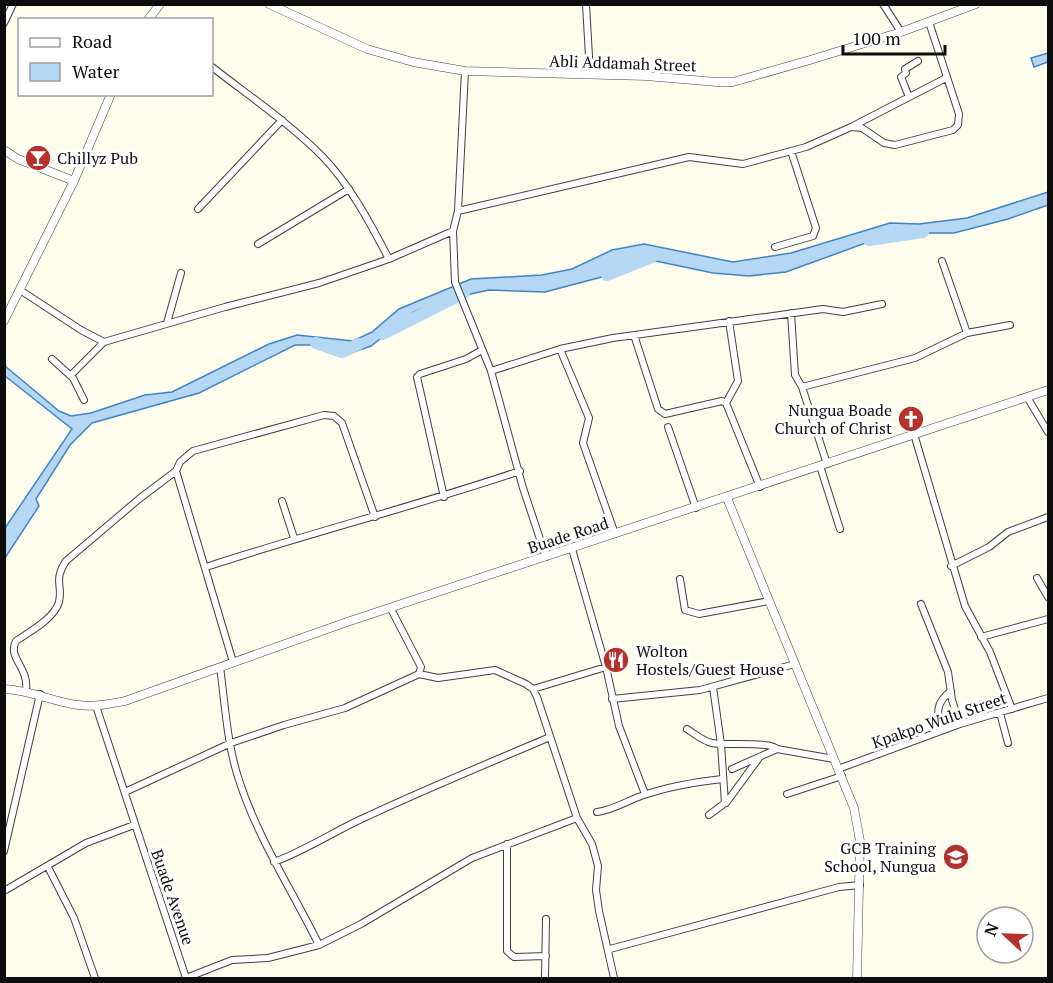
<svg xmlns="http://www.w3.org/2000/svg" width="1053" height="983" viewBox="0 0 1053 983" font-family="'PT Serif',serif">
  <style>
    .water { fill: #b5d7f3; stroke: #3f85c6; stroke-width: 1.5 }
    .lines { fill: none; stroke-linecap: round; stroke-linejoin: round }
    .river { stroke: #b5d7f3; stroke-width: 12 }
    .minor-casing { stroke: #404040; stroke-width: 8 }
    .tertiary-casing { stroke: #404040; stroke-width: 9 }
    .minor { stroke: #fff; stroke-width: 6 }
    .tertiary { stroke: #fff; stroke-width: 8 }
    .labels { text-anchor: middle; stroke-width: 6; stroke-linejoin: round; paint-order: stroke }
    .street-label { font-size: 16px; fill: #0d0d0d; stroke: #fff }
    .poi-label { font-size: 16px; fill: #0d0d0d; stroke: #fff; text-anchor: start }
  </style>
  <rect width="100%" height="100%" fill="#fefced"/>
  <!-- water -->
  <path class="water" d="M1048 53V62L1034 67 1031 58Z
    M1048 192V205L1008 219 954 233H893L786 272 749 276 713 273 651 260 630 262 613 274 545 292 489 290 443 300 414 312 371 346 354 352 314 345H295L199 393 92 423 70 445 36 499 39 506 5 558V528L72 429 5 376V366L59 411 71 416 91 413 145 395 172 392 269 344 297 335 353 341 372 332 399 309 471 279 542 275 572 269 612 250 644 244 733 262 791 253 890 223 919 224 967 218Z"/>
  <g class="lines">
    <!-- river -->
    <path class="river" d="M869 240 923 232
      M607 275 652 257
      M383 334 464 293
      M316 343 342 352 359 344"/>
    <!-- minor casing -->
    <g class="minor-casing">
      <path id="minor" d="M586 4 590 74
        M883 4 901 32
        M4 23 13 4
        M212 67C249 96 288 122 322 156 351 186 370 223 389 259
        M465 71 458 211 453 231 455 282 491 371 523 488 546 557
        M909 97 901 77 906 73 905 69 918 61
        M853 126 946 78
        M198 209 282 120
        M458 211 689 157 743 164 806 147 851 127 862 128 884 143 895 145 953 130 958 125 959 114 929 22
        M258 244 349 189
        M775 247 813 236 816 228 791 151
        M942 261 967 333
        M20 290 81 330 104 342 225 307 319 283 389 259 453 231
        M791 313 795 375 802 387 827 464
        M167 323 181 273
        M634 335 658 409 665 414 722 401 726 403 760 487
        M560 349 589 418 583 443 615 534
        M52 359 73 378 84 400
        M491 371 560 349 613 338 823 309 843 312 882 304
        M71 375 104 342
        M802 387 915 358 967 333 1010 325
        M1027 397 1048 432
        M726 403 738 381 729 321
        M668 427 696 508
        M914 434 965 606 990 652 1012 709
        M820 466 840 529
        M176 471 233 662
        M444 497 417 377 420 374 466 359 482 350
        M282 501 294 538
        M572 549 606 667 619 726 645 794
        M951 566 989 547 1008 532 1048 517
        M206 567C310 533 416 506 520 471
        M1037 578 1048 597
        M680 579 685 610 699 614 769 601
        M921 604 948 672 952 700 960 724
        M391 609 421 667 419 674
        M981 637 1048 619
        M220 667C225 703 227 745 239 780 258 839 292 890 319 945
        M533 689 606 667
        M26 690C29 667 7 658 16 641 29 632 54 619 59 602 63 585 53 581 66 561L139 499 176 471 180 462 193 451 324 415 334 416 342 423 375 517
        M612 699 700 690 795 664
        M96 706 186 978 232 960 268 958 319 945 361 924 472 858 577 818
        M1000 713 1008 743
        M687 729C695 734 703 741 712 743 726 746 771 741 777 749
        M941 731C937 713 935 703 951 691
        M732 769 777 749 834 759
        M838 769 960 724 1048 698
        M125 792 231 743 284 725 345 708 419 674 438 678 495 670 526 684 533 689 537 697 577 818 592 844 598 866 596 890 599 911 614 978
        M787 794 842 776
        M726 803 759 758
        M597 812C614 810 628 800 644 795 670 786 696 782 722 779
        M709 815 725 803 721 744 713 687
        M507 844V951L514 957 546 956
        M4 851 40 694
        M274 862C307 850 336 830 368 816 428 788 489 763 550 737
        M48 867 74 918 95 978
        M4 891 86 843 134 825
        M610 949 839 887 860 885
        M545 978 546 919"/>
    </g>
    <!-- tertiary casing -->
    <g class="tertiary-casing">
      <path id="tertiary" d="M269 4 367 49 413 62 465 71 646 76 717 82H733L810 60 901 32 976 4
        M148 20 160 4
        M4 150 18 159 74 181
        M4 321 74 181 111 94
        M727 498 854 808 860 841 857 978
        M4 689C31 690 53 702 78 705 94 707 109 704 125 701L347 622 1048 390"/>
    </g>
    <!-- minor -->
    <use href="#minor" class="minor"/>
    <!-- tertiary -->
    <use href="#tertiary" class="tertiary"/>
  </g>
  <!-- icons -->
  <defs>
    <g id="bar-disc" transform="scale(1.35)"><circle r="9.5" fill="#b5312c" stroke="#fff"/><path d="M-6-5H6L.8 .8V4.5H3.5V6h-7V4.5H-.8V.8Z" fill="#fff"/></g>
    <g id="church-disc" transform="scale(1.35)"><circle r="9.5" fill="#b5312c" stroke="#fff"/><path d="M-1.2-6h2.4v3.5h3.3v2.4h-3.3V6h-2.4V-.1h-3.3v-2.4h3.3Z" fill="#fff"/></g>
    <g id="restaurant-disc" transform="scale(1.35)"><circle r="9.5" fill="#b5312c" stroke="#fff"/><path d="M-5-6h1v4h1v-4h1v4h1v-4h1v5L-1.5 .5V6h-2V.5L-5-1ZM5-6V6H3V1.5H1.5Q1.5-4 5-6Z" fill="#fff"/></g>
    <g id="school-disc" transform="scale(1.35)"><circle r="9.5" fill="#b5312c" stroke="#fff"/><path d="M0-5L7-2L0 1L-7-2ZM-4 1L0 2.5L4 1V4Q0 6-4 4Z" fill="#fff"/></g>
  </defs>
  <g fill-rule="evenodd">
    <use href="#bar-disc" x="38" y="158"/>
    <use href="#church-disc" x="911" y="419"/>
    <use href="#restaurant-disc" x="616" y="660"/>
    <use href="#school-disc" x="956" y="857"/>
  </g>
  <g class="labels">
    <!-- street labels -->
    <g class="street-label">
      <text transform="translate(623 63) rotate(2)" y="6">Abli Addamah Street</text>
      <text transform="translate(568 535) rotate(-18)" y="6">Buade Road</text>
      <text transform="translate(939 720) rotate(-19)" y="6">Kpakpo Wulu Street</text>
      <text transform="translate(173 897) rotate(71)" y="6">Buade Avenue</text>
    </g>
    <!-- poi labels -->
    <g class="poi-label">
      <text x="57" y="164">Chillyz Pub</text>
      <text x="892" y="416" text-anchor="end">Nungua Boade<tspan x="892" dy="18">Church of Christ</tspan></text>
      <text x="636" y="657">Wolton<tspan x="636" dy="18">Hostels/Guest House</tspan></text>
      <text x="936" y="854" text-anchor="end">GCB Training<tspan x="936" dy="18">School, Nungua</tspan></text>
    </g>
  </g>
  <!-- border -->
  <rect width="1053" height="983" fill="none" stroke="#0d0d0d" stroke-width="12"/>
  <!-- legend -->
  <rect x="18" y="18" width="195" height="78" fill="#ffffff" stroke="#9e9e9e" stroke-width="1.5"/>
  <rect x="30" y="38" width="30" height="9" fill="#ffffff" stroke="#9e9e9e" stroke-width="1.5"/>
  <text x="72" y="48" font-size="18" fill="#0d0d0d">Road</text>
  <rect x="30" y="63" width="30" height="18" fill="#b5d7f3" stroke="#9e9e9e" stroke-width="1.5"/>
  <text x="72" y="78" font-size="18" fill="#0d0d0d">Water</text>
  <!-- north arrow -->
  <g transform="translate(1005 935) rotate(292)"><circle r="28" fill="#ffffff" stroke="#9e9e9e" stroke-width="1.5"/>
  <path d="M0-4.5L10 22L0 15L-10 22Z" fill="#b5312c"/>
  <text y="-9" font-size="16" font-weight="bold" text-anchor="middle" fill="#0d0d0d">N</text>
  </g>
  <!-- scale -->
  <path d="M843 45v9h102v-9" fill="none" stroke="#0d0d0d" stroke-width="3"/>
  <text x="852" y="45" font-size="18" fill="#0d0d0d" stroke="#ffffff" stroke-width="4.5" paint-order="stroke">100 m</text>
</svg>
